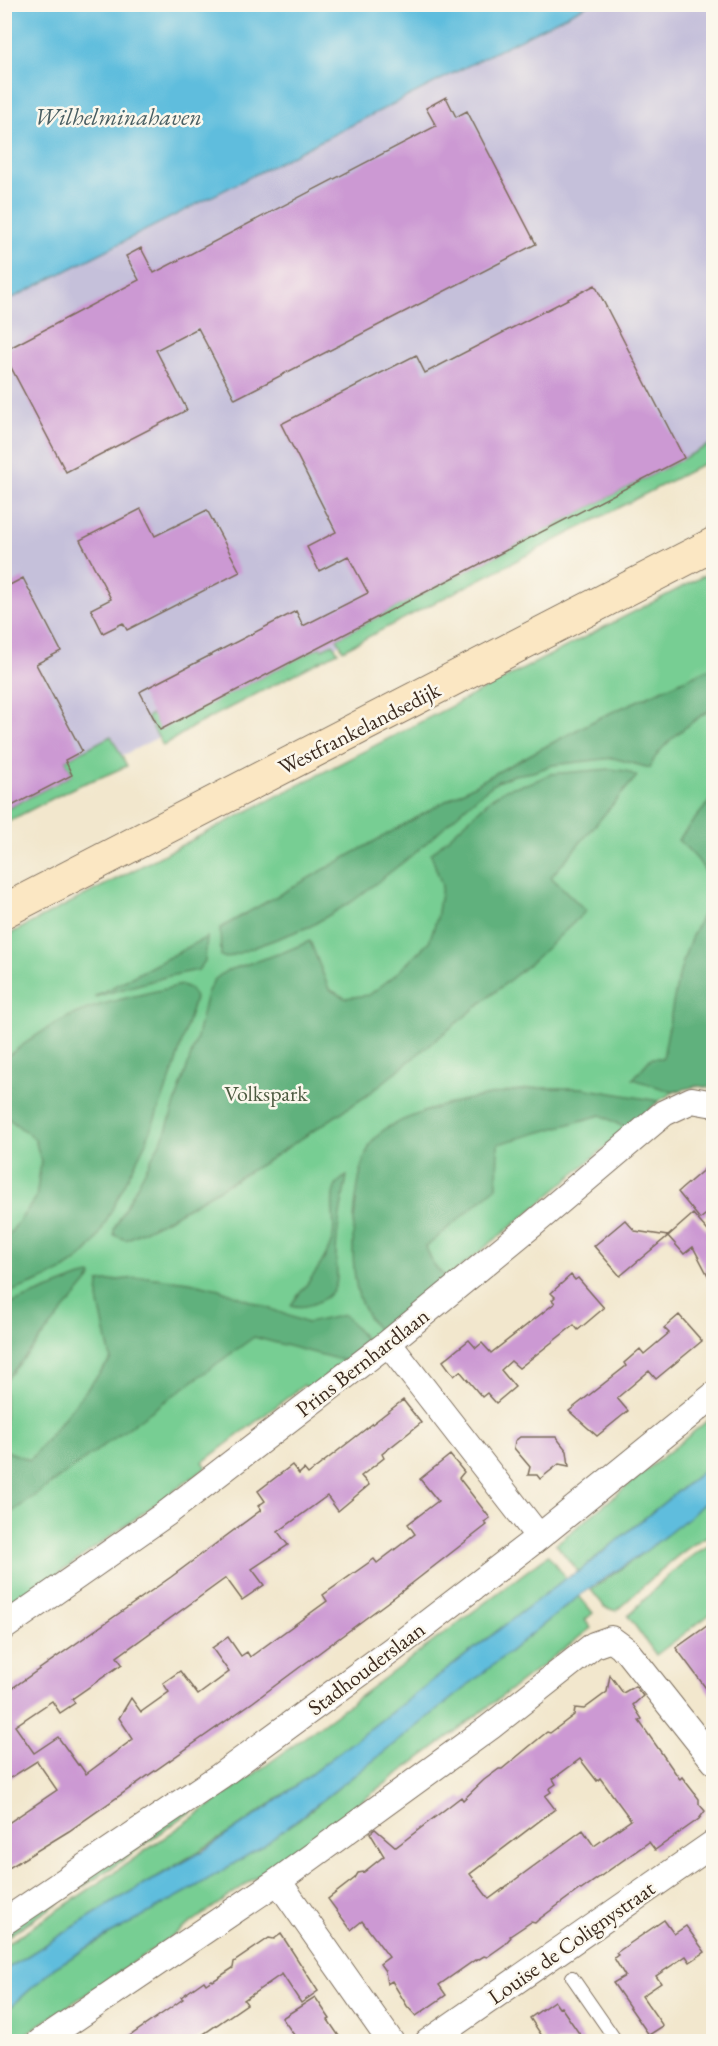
<svg xmlns="http://www.w3.org/2000/svg" width="718" height="2046" viewBox="0 0 718 2046" font-family="'EB Garamond',serif">
  <style>
    .industrial { fill: #c5c0da }
    .green { fill: #77ce93; stroke: #597c58; stroke-width: 1.5 }
    .forest { fill: #61b17d; stroke: #4e6e4e; stroke-width: 1.5 }
    .water { fill: #5fbddd; stroke: #4d747e; stroke-width: 1.5 }
    .building { fill: #cc99d3; fill-rule: evenodd }
    .lines { fill: none; stroke-linecap: round; stroke-linejoin: round }
    .lane-casing { stroke: #7b6c5b; stroke-width: 14 }
    .street-casing { stroke: #7b6c5b; stroke-width: 28 }
    .secondary-casing { stroke: #7b6c5b; stroke-width: 35 }
    .lane { stroke: #fff; stroke-width: 12 }
    .street { stroke: #fff; stroke-width: 26 }
    .secondary { stroke: #fbe7c3; stroke-width: 33 }
    .labels { text-anchor: middle; stroke-width: 5; stroke-linejoin: round; paint-order: stroke }
    .street-label { font-size: 22px; fill: #3b2a1e; stroke: #fbf7ec }
    .park-label { font-size: 22px; fill: #4d5b41; stroke: #fbf7ec }
    .water-label { font-size: 24px; font-style: italic; fill: #485d61; stroke: #fbf7ec }
  </style>
  <rect width="100%" height="100%" fill="#fbf7ec"/>
  <filter id="ink" filterUnits="userSpaceOnUse"><feTurbulence type="fractalNoise" baseFrequency=".0167" numOctaves="2"/><feDisplacementMap in="SourceGraphic" scale="12" xChannelSelector="R" yChannelSelector="G"/><feConvolveMatrix kernelMatrix="1 2 1 2 8 2 1 2 1" color-interpolation-filters="sRGB"/></filter>
  <filter id="wash" filterUnits="userSpaceOnUse"><feTurbulence type="fractalNoise" baseFrequency=".008" numOctaves="4" result="noise"/><feDisplacementMap in="SourceGraphic" scale="24" xChannelSelector="R" yChannelSelector="G"/><feGaussianBlur stdDeviation="1.35" result="paint"/><feColorMatrix in="noise" values="0 0 0 0 0 0 0 0 0 0 0 0 0 0 0 0 0 1.4 0 .05"/><feComposite in="paint" operator="in"/></filter>
  <g filter="url(#wash)">
    <rect width="100%" height="100%" fill="#f2e7cd"/>
    <!-- industrial -->
    <path class="industrial" d="M564 5H713V453L71 782 5 818V297Z"/>
    <!-- green -->
    <path class="green" d="M713 443V459L343 650 337 638Z
      M713 571V1088C692 1083 677 1089 659 1101L538 1205 308 1390 304 1385 203 1462 207 1467 5 1612 4 937Z
      M333 644 338 652 194 726 163 746 147 717 152 714 160 729 320 647 322 649Z
      M111 736 127 766 104 776 77 786 5 823V810L72 775 65 760Z
      M713 1416V1463L578 1572 556 1544Z
      M713 1494V1534C685 1544 641 1589 616 1611L605 1607 591 1590C634 1560 676 1530 713 1494Z
      M713 1544V1612L656 1655 628 1616C652 1593 682 1557 713 1544Z
      M548 1555 566 1578C456 1663 347 1752 232 1831L5 1970V1945C192 1824 370 1690 548 1555Z
      M579 1596 593 1613 585 1620 591 1628C404 1773 213 1913 15 2041L5 2042V2012L54 1968 298 1820Z
      M191 1805 194 1809 119 1863 5 1938V1931Z"/>
    <!-- forest -->
    <path class="forest" d="M713 667V708C695 719 656 747 650 768L613 758 553 765 533 772 514 775 497 782 478 796 415 853 353 901 311 926 226 958 221 956 220 928 503 769 601 717Z
      M610 769 626 771 637 776 551 877 586 911 532 962 365 1097 267 1161 170 1218 126 1240 114 1235V1229L166 1131 197 1037 207 993 214 980 226 971 284 952 310 941 329 989 345 998 369 995 394 976 429 942 437 918 442 886 431 854 492 798 506 789 533 782 550 774Z
      M713 797V1088L697 1086 673 1092 633 1079 651 1058H663C671 1017 676 974 692 936 699 919 712 904 709 884 706 865 691 852 678 840Z
      M207 937 205 961 198 970 169 976 94 997Z
      M182 985 191 989 195 998 173 1072 146 1142 97 1239C74 1273 41 1280 5 1294V1238L8 1236 36 1198 41 1162 35 1139 5 1116V1058C27 1042 49 1025 75 1014 108 1000 146 994 182 985Z
      M537 1088H582L659 1101 627 1129 601 1115 498 1144 497 1187 426 1247 433 1264 447 1279 380 1333C371 1322 363 1311 359 1297 348 1260 353 1180 370 1145 374 1138 380 1133 386 1128 433 1104 485 1094 537 1088Z
      M347 1176C342 1204 336 1231 336 1259 336 1267 339 1280 335 1287 328 1301 304 1310 291 1305 306 1284 327 1262 333 1236 337 1217 323 1187 347 1176Z
      M91 1275 92 1277 5 1381V1306L81 1277Z
      M146 1277 190 1282 219 1289 307 1323 344 1315 368 1342 345 1361 254 1337 5 1517 4 1450 30 1460 111 1359 98 1299 99 1282Z"/>
    <!-- water -->
    <path class="water" d="M5 4H587V5L5 302Z
      M713 1463V1494L692 1515 647 1550 579 1596 400 1740 263 1846 197 1886 103 1938 54 1968 5 2012V1970L115 1901 203 1851 268 1807 566 1578 578 1572Z"/>
    <g id="blocks">
      <!-- building -->
      <path class="building" d="M446 97 456 117 467 111 536 244 235 399 198 328 156 350 187 410 66 472 4 354V351L139 280 126 256 141 248 154 273 436 126 426 108Z
        M595 285 684 458 160 730 140 692 143 690 296 611 303 626 368 593 348 556 319 571 307 547 336 532 281 424 416 355 425 373Z
        M141 509 155 536 207 510 240 572 127 630 123 623 103 633 91 609 111 599 80 540Z
        M23 578 61 651 36 664 82 751 65 760 72 775 4 810V588Z
        M714 1161V1208L700 1219 678 1192Z
        M693 1214 714 1238V1287L693 1247 684 1254 668 1236Z
        M625 1220 635 1231 668 1236 620 1276 594 1246Z
        M571 1275 575 1280 578 1278 604 1308 578 1330 574 1325 519 1368 511 1361 501 1370 515 1387 496 1403 487 1393 482 1397 460 1371 454 1376 443 1361 469 1340 476 1348 482 1343 491 1353 555 1303 552 1300 555 1297 551 1293Z
        M679 1315 702 1341 656 1379 649 1371 617 1398 628 1411 597 1436 569 1411 626 1366 624 1363 640 1349 644 1354 669 1333 664 1328Z
        M403 1400 421 1423 382 1454 384 1458 361 1476 369 1485 338 1511 327 1496 278 1532 288 1545 252 1569 264 1585 242 1600 226 1578 117 1657 122 1664 72 1699 75 1703 60 1713 52 1701 15 1726 34 1753 58 1737 78 1765 79 1764 86 1774 133 1739 119 1718 131 1698 141 1712 169 1692 163 1683 180 1671 198 1695 229 1672 212 1648 228 1637 241 1656 247 1652 250 1657 327 1601 323 1595 374 1559 377 1563 415 1534 408 1524 438 1501 420 1479 450 1455 464 1472 459 1478 490 1518 484 1522 487 1525 397 1595 253 1702 69 1831 4 1871V1826L57 1790 37 1761 4 1782V1694L171 1577 261 1510 258 1506 265 1501 258 1491 292 1465 299 1474 304 1469 308 1474Z
        M520 1437H556L567 1451 569 1466 559 1464 540 1479 537 1475H528L530 1467 514 1448 515 1441Z
        M714 1621V1699L676 1648Z
        M610 1675 623 1693 635 1686 643 1696 633 1705 642 1719 639 1721 679 1778 680 1779 682 1777 699 1799V1804L705 1811 699 1819 655 1850 649 1842 581 1890 580 1889 538 1920 535 1923 531 1922 510 1936 511 1937 504 1945 487 1957 484 1956 476 1961 475 1960 439 1985 446 1995 416 2016 407 2006 392 1981 387 1984 385 1971 380 1964 389 1957 362 1921 351 1930 328 1899 355 1878 358 1873 364 1872 384 1856 370 1833 375 1829 396 1847 461 1797 463 1800 484 1780 499 1769H502L542 1736 547 1732 550 1733 574 1715 575 1708 584 1709 607 1692ZM580 1759 597 1781 600 1778 631 1820 594 1846 583 1830 489 1899 470 1874 555 1809 545 1796 551 1792 549 1789 556 1784 553 1779Z
        M664 1920 674 1934 686 1926 705 1952 690 1962 686 1956 656 1976 661 1983 642 1996 663 2026 649 2035 613 1983 625 1976 614 1958 618 1955 616 1953Z
        M281 1934 318 1991 301 2003 282 1974 244 2000 247 2004 192 2042H121L176 2004 183 1999 181 1997 204 1981 206 1984 212 1980 213 1981 233 1968 234 1962 269 1938 274 1939Z
        M315 1997 330 2019 328 2020 343 2042H299L282 2018Z
        M554 2001 559 2008 561 2007 585 2042H546L530 2018Z"/>
    </g>
  </g>
  <g filter="url(#ink)">
    <use href="#blocks" fill-opacity="0" stroke="#7b6c5b" stroke-width="1.5"/>
    <g class="lines">
      <!-- lane casing -->
      <g class="lane-casing">
        <path id="lane" d="M572 1977 617 2042"/>
      </g>
      <!-- street casing -->
      <g class="street-casing">
        <path id="street" d="M388 1343 539 1537
          M4 1627 167 1513 388 1343 533 1224 664 1113 692 1100 714 1104
          M278 1881 391 2042
          M4 1922 220 1776 396 1647 539 1537 714 1395
          M40 2042 278 1881 490 1727 594 1645 611 1639 626 1650 714 1761
          M428 2042 714 1843"/>
      </g>
      <!-- secondary casing -->
      <g class="secondary-casing">
        <path id="secondary" d="M4 911 714 544"/>
      </g>
      <!-- lane -->
      <use href="#lane" class="lane"/>
      <!-- street -->
      <use href="#street" class="street"/>
      <!-- secondary -->
      <use href="#secondary" class="secondary"/>
    </g>
  </g>
  <g class="labels">
    <!-- street labels -->
    <g class="street-label">
      <text transform="translate(359 728) rotate(-27)" y="8">Westfrankelandsedijk</text>
      <text transform="translate(362 1362) rotate(-38)" y="8">Prins Bernhardlaan</text>
      <text transform="translate(366 1668) rotate(-37)" y="8">Stadhouderslaan</text>
      <text transform="translate(571 1942) rotate(-35)" y="8">Louise de Colignystraat</text>
    </g>
    <!-- park labels -->
    <g class="park-label">
      <text x="266" y="1101">Volkspark</text>
    </g>
    <!-- water labels -->
    <g class="water-label">
      <text x="118" y="125">Wilhelminahaven</text>
    </g>
  </g>
  <!-- margin -->
  <rect width="718" height="2046" fill="none" stroke="#fbf7ec" stroke-width="24"/>
</svg>
